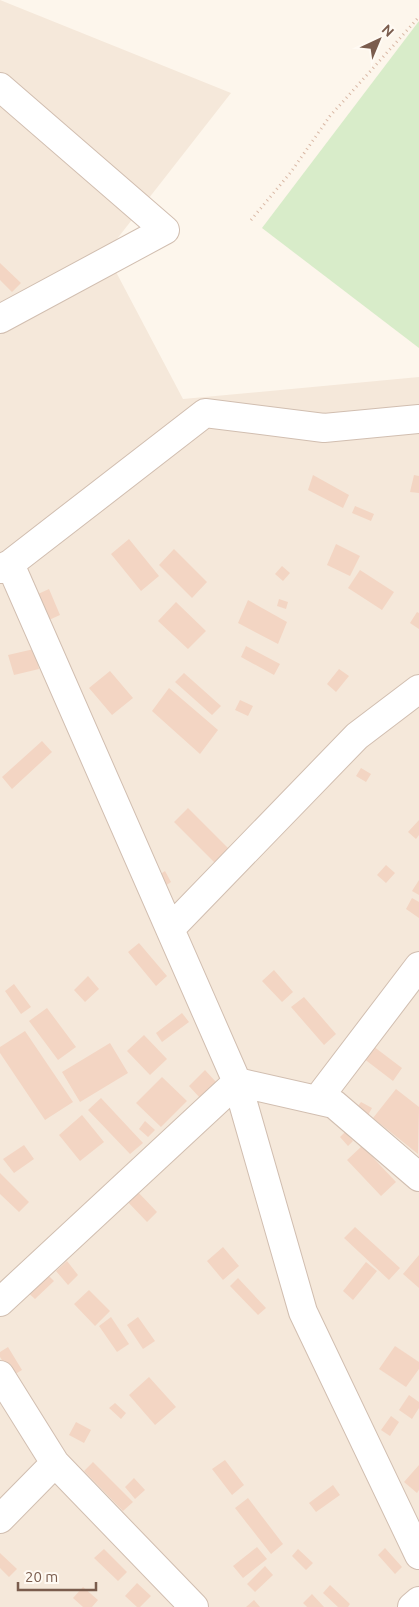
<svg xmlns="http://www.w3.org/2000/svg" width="419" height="1607" viewBox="0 0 419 1607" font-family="Ubuntu,sans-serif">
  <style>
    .residential { fill: #f5e8da }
    .green { fill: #d8ecc9 }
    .building { fill: #f3d5c3 }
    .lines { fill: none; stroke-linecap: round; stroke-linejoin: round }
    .minor-casing { stroke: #d1beb0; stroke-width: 30 }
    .path { stroke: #d9b8a5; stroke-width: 3; stroke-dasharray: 1 4; stroke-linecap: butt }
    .minor { stroke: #fff; stroke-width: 28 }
  </style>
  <rect width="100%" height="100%" fill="#fdf6ec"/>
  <!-- residential -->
  <path class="residential" d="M0 0 231 93 106 253 183 399 419 377V1607H0Z"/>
  <!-- green -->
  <path class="green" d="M419 21V348L262 228Z"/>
  <!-- building -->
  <path class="building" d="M0 263 21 283 12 292 0 280Z
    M313 475 349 495 343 508 308 490Z
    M414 475 419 476V493L410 492Z
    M355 506 374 514 371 521 352 513Z
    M129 539 159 576 141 591 111 554Z
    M336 544 360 556 350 576 327 565Z
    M174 549 207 582 192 598 159 565Z
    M282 566 290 573 283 581 275 574Z
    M360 570 394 592 382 610 348 588Z
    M49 589 60 615 49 620 38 594Z
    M279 599 288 602 286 609 277 606Z
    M248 600 287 622 278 644 238 623Z
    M176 602 206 631 188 649 158 621Z
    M417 612 419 613V629L410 623Z
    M246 646 280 664 274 675 241 657Z
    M34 649 39 669 14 675 8 655Z
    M339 669 349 676 336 692 327 684Z
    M110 671 133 698 112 715 89 688Z
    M184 673 221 706 212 715 175 682Z
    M169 688 218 730 200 754 152 711Z
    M240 700 253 706 248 716 235 710Z
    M42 741 52 752 12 789 2 777Z
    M361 768 371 774 366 782 356 776Z
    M188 808 231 851 217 865 174 822Z
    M419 820V835L416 839 408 832Z
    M386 865 395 873 386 883 377 875Z
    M165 871 171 882 162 888 156 877Z
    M419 880V895L412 891Z
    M412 898 419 902V918L406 909Z
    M139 943 167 976 156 986 128 952Z
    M274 970 293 992 282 1002 262 981Z
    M88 976 99 989 85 1002 74 990Z
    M14 984 31 1007 21 1014 5 991Z
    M304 997 336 1034 324 1045 291 1007Z
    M47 1008 76 1047 58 1060 29 1021Z
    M182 1013 189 1022 162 1042 156 1033Z
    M25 1031 73 1102 45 1120 0 1053V1047Z
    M144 1035 167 1059 150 1075 127 1051Z
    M110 1043 128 1073 80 1102 62 1072Z
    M369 1043 402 1068 393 1081 359 1055Z
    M205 1070 216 1082 200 1098 189 1086Z
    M162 1077 187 1101 161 1127 136 1103Z
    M396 1089 419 1107 418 1154 373 1118Z
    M101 1098 143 1143 130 1154 88 1110Z
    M361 1102 372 1108 367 1117 355 1110Z
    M82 1115 104 1142 80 1161 59 1135Z
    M145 1121 155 1130 148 1137 139 1129Z
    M345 1132 353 1141 348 1146 340 1137Z
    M24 1145 34 1159 14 1173 3 1159Z
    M362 1146 396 1182 381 1196 347 1160Z
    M0 1173 29 1202 19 1212 0 1194Z
    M136 1190 157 1212 147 1222 126 1200Z
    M355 1227 400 1268 389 1280 344 1238Z
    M223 1247 239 1266 223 1280 207 1261Z
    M419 1255V1288L403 1274Z
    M67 1261 78 1275 68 1285 56 1271Z
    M366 1262 377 1271 353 1300 343 1291Z
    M44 1271 54 1281 35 1299 25 1290Z
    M238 1278 266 1308 258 1315 230 1286Z
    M89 1290 110 1311 95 1326 74 1304Z
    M111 1317 129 1344 117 1352 99 1326Z
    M138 1317 155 1341 143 1349 127 1325Z
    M395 1346 419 1362V1369L406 1387 379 1369Z
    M8 1347 22 1370 12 1376 0 1357V1352Z
    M149 1377 176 1407 155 1425 129 1395Z
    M409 1395 419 1402V1408L412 1419 399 1410Z
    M115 1403 126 1413 121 1419 109 1408Z
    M391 1416 399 1422 390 1436 381 1430Z
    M76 1422 91 1430 84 1443 69 1435Z
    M225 1460 244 1485 232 1495 212 1469Z
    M93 1462 133 1502 123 1511 84 1471Z
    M419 1465V1490L417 1493 404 1482Z
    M134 1478 145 1490 135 1499 125 1487Z
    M333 1485 340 1495 316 1512 309 1503Z
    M248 1498 283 1544 271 1554 235 1508Z
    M257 1547 267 1559 243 1578 233 1566Z
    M385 1548 402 1567 395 1574 378 1555Z
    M104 1549 127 1572 118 1581 94 1558Z
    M298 1549 313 1563 306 1570 292 1556Z
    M0 1553 17 1569 9 1577 0 1568Z
    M265 1566 273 1575 255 1592 247 1584Z
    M137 1583 151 1596 140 1607H137L125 1596Z
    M330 1585 350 1604 348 1607H338L323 1593Z
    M83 1587 98 1600 92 1607H83L73 1598Z
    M312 1594 324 1607H307L303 1603Z
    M254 1600 260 1607H246Z"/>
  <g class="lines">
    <!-- minor casing -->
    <g class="minor-casing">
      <path id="minor" d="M0 87 165 230 0 319
        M10 564 237 1082 303 1312 419 1555
        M0 569 10 564 205 413 324 428 419 419
        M170 929 357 736 419 689
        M317 1100 419 966
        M0 1302 237 1082 334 1104 419 1177
        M0 1375 55 1463 194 1607
        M0 1519 55 1463
        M412 1607 419 1601"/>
    </g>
    <!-- path -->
    <path class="path" d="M251 220 291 172 330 116 419 17"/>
    <!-- minor -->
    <use href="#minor" class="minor"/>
  </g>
  <!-- north arrow -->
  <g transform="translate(379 40) rotate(44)" stroke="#fffaf3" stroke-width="4" paint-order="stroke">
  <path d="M0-4L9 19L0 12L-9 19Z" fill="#7a5c4d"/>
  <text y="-8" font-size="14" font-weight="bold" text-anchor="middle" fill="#7a5c4d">N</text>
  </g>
  <!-- scale -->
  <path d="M18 1582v8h78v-8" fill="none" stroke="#7a5c4d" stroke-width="2.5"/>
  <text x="25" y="1582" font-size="15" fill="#7a5c4d" stroke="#fffaf3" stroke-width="4" paint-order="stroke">20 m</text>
</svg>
